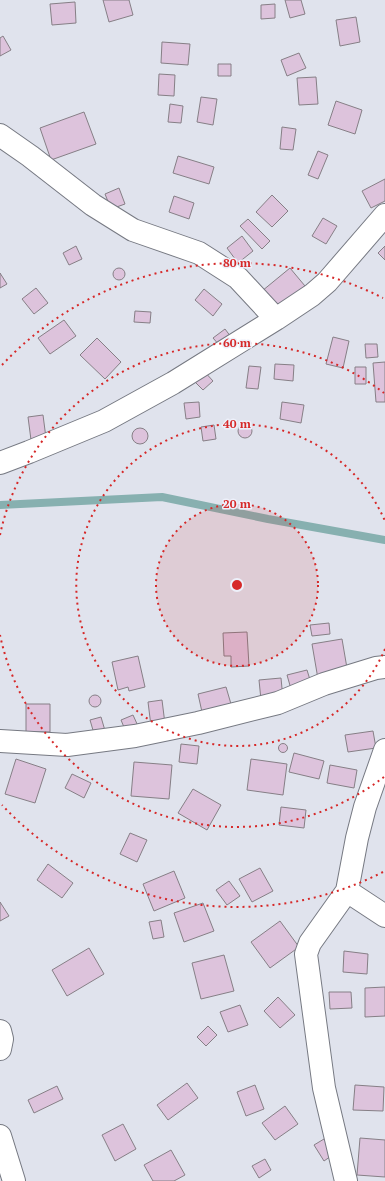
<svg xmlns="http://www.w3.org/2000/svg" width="385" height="1181" viewBox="0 0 385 1181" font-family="'PT Serif',serif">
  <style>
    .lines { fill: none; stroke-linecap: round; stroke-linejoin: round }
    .stream { stroke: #87b0b0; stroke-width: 8 }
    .building { fill: #ddc3dc; stroke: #867f86 }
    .minor-casing { stroke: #767982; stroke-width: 24 }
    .minor { stroke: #fff; stroke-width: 22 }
    .ring { fill: none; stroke: #d62828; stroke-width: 2; stroke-dasharray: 2 4 }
    .centre { fill: #d62828; stroke: #edf0fa; stroke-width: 2 }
    .ring-label { font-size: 12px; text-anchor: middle; font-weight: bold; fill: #d62828; stroke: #edf0fa; stroke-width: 3; stroke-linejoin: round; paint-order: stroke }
  </style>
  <rect width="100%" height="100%" fill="#e0e3ed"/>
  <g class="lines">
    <!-- stream -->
    <path class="stream" d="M0 505 162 497 268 519 385 540"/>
  </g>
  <!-- building -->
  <path class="building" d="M103 0H129L133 15 109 22Z
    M285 0H301L305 14 290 18Z
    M75 2 76 23 52 25 50 4Z
    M275 4V18L261 19V5Z
    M356 17 360 42 340 46 336 20Z
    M3 36 11 50 0 56V38Z
    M162 42 190 44 188 65 161 63Z
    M299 53 306 68 287 76 281 60Z
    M218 64H231V76H218Z
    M159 74 175 75 174 96 158 95Z
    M316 77 318 104 299 105 297 78Z
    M201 97 217 99 213 125 197 122Z
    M336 101 362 110 355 134 328 125Z
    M170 104 183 106 181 123 168 122Z
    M84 112 96 144 51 160 40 128Z
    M282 127 296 129 293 150 280 149Z
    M318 151 328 155 318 179 308 175Z
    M178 156 214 167 209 184 173 173Z
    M385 179V201L371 208 362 191Z
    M119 188 125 204 111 209 105 194Z
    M272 195 288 211 272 227 256 212Z
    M174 196 194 203 189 219 169 212Z
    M323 218 337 226 326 244 312 236Z
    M248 219 270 241 262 249 240 226Z
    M242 236 253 251 238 263 227 248Z
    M76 246 82 259 69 265 63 253Z
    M385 246V260L378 253Z
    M290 268 305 286 277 308 262 291Z
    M113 274a6 6 0 1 1 12 0a6 6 0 1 1-12 0Z
    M0 273 7 284 0 288Z
    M36 288 48 303 34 314 22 299Z
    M204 289 222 304 213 316 195 300Z
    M135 311 151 312 150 323 134 322Z
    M64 320 76 336 50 354 38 338Z
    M225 329 231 337 220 346 213 338Z
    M333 337 349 341 343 368 326 364Z
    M97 338 121 362 105 379 80 355Z
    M365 344H377L378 357 366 358Z
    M385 362V402H376L373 363Z
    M275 364 294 365 293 381 274 379Z
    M249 366 261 367 258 389 246 388Z
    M355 367H366V384H355Z
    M203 370 213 381 203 390 193 380Z
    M199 402 200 417 186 419 184 403Z
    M282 402 304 405 301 423 280 419Z
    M43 415 46 438 31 440 28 417Z
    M238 431a7 7 0 1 1 14 0a7 7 0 1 1-14 0Z
    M214 425 216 439 203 441 201 427Z
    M132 436a8 8 0 1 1 16 0a8 8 0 1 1-16 0Z
    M329 623 330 634 312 636 310 625Z
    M247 632 249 666 231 667V656H224L223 633Z
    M342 639 348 674 318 679 312 644Z
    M138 656 145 687 129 691 128 687 118 690 112 662Z
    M307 670 311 683 291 689 287 675Z
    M281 678 283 699 261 700 259 680Z
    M226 687 231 704 202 712 198 694Z
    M89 701a6 6 0 1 1 12 0a6 6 0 1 1-12 0Z
    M162 700 165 724 151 726 148 702Z
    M26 704H50V732H26Z
    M133 715 138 726 126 732 121 720Z
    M101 717 106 734 95 737 90 720Z
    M373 731 376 748 348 752 345 735Z
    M278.5 748a4.5 4.5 0 1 1 9 0a4.5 4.5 0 1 1-9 0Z
    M181 744 199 746 197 764 179 762Z
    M294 753 324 761 319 779 289 772Z
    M16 759 46 769 35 803 5 794Z
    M251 759 287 764 283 795 247 790Z
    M134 762 172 765 169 799 131 796Z
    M330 765 357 770 354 788 327 783Z
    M72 774 91 783 84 798 65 788Z
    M193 789 221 805 207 830 178 813Z
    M281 807 306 810 304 828 279 825Z
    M130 833 147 840 137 862 120 854Z
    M48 864 73 883 62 898 37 880Z
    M260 868 273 891 252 902 239 879Z
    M174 871 185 898 154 911 143 884Z
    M229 881 240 896 227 905 216 890Z
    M0 902 9 916 0 921Z
    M203 903 214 931 184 942 174 913Z
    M161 920 164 937 153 939 149 922Z
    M280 921 299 947 270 968 251 942Z
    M89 948 104 974 67 996 52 970Z
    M344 951 368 954 367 974 343 972Z
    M224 955 234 991 201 999 192 963Z
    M385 987V1016L365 1017V988Z
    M329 992H351L352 1008 330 1009Z
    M278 997 295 1015 280 1028 264 1011Z
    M240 1005 248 1025 228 1032 220 1012Z
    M208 1026 217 1035 206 1046 197 1037Z
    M187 1083 198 1098 168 1120 157 1105Z
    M255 1085 264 1109 246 1116 237 1092Z
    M355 1085 384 1087 383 1111 353 1110Z
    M57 1086 63 1099 34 1113 28 1100Z
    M285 1106 298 1124 275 1140 262 1123Z
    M123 1124 136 1149 115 1161 102 1135Z
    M360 1138 385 1140V1177L357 1175Z
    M324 1139 334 1154 324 1161 314 1145Z
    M171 1150 185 1175 174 1181H153L144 1165Z
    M265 1159 271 1170 259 1178 252 1166Z"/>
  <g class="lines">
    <!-- minor casing -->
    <g class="minor-casing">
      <path id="minor" d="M0 135 30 156 93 205 133 230 199 253 238 278 276 319
        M0 463 29 452 104 421 173 383 276 319 312 295 327 282 385 215
        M0 741 67 745 135 736 198 723 278 703 324 684 376 668 385 667
        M385 750 365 807 357 838 347 891 385 916
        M0 1031 2 1039 0 1049
        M0 1136 14 1181
        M346 1181 324 1088 306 954 310 943 347 891"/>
    </g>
    <!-- minor -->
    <use href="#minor" class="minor"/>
  </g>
  <!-- distance rings -->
  <circle cx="237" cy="585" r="81" fill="#d62828" fill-opacity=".12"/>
  <g class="ring">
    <circle cx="237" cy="585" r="81"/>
    <path d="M385 649A161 161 0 1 1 385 521"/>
    <path d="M384 777A242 242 0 0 1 0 635M0 535A242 242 0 0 1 384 393"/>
    <path d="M383 872A322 322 0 0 1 2 805M2 365A322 322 0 0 1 383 298"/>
  </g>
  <circle cx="237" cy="585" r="6" class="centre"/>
  <g class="ring-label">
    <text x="237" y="267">80 m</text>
    <text x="237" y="347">60 m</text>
    <text x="237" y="428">40 m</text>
    <text x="237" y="508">20 m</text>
  </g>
</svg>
